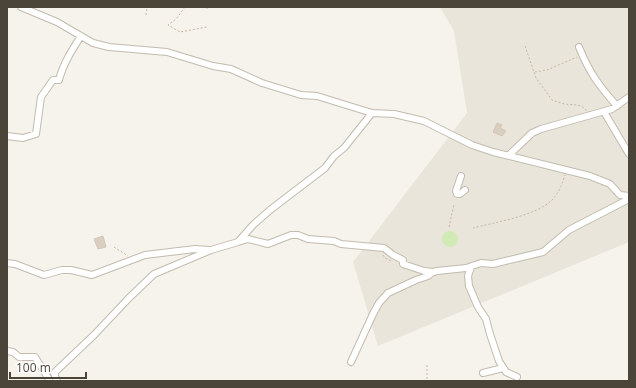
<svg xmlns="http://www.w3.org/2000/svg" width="636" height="388" viewBox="0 0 636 388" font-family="'Open Sans',sans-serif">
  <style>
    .residential { fill: #eae5da }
    .green { fill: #d2eab5 }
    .building { fill: #d8cfc1; stroke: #d3c7b4 }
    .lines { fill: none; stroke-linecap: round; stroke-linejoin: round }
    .street-casing { stroke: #c2bbae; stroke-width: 8 }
    .path { stroke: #c4b79f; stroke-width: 1; stroke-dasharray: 2 2; stroke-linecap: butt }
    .street { stroke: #fff; stroke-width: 6 }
  </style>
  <rect width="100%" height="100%" fill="#f6f3ec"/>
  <!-- residential -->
  <path class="residential" d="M440 7H629V242L378 346 353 262 467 113 454 31Z"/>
  <!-- green -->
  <path class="green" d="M442 239a8 8 0 1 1 16 0a8 8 0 1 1-16 0Z"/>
  <!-- building -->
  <path class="building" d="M497 123 502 125 500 128 506 131 502 136 493 132Z
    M103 236 106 247 98 249 94 239Z"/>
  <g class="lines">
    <!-- street casing -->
    <g class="street-casing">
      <path id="street" d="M21 7 57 22 93 43 109 47 167 52 213 66 231 69 262 83 301 95 317 96 372 113 394 114 424 121 472 145 493 152 590 176 610 184 620 195 629 196
        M579 47C589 72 599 86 617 106
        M604 112 629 154
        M7 136 23 138 36 134 41 97 53 80H59C63 64 72 50 81 36
        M509 155 532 133 541 129 612 109 629 97
        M461 176 456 191 457 194H460L465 190
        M238 242 248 239 268 244 291 235H298L308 239 334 241 341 244 384 248 393 255 403 260V264L424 271 433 272
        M7 263 15 264 44 275 62 270H71L92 275 145 255 195 249 209 250
        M471 267 468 276 469 286 478 307 486 319 490 334 499 361 506 372 517 377
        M7 351 13 352 19 357H35L50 381
        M351 362 373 314 379 303 388 293 416 280 428 276 433 272 437 271 466 268 481 263 493 264 543 252 569 230 629 199
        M483 373 503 368
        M57 381 54 373 94 335 129 298 154 274 211 250 238 242 253 225 270 210 325 168 334 156 344 148 372 113"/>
    </g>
    <!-- path -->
    <path class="path" d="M185 7 176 19 168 25 180 32 207 27
      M207 7V11
      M146 15 147 7
      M525 46 536 78 552 100 564 104 578 105 583 107 587 111
      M535 72 547 70 577 57
      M449 227 454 204
      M473 228C493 223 538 215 552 200 559 193 562 184 565 175
      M114 247 128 256
      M383 255 385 258 391 261
      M427 365V381"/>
    <!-- street -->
    <use href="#street" class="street"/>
  </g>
  <!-- border -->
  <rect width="636" height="388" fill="none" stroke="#4b4439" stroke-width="16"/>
  <!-- scale -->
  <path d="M10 372v6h76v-6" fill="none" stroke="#4b4439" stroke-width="2"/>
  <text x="16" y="372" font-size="12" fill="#4b4439" stroke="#ffffff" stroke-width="3" paint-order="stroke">100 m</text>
</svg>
